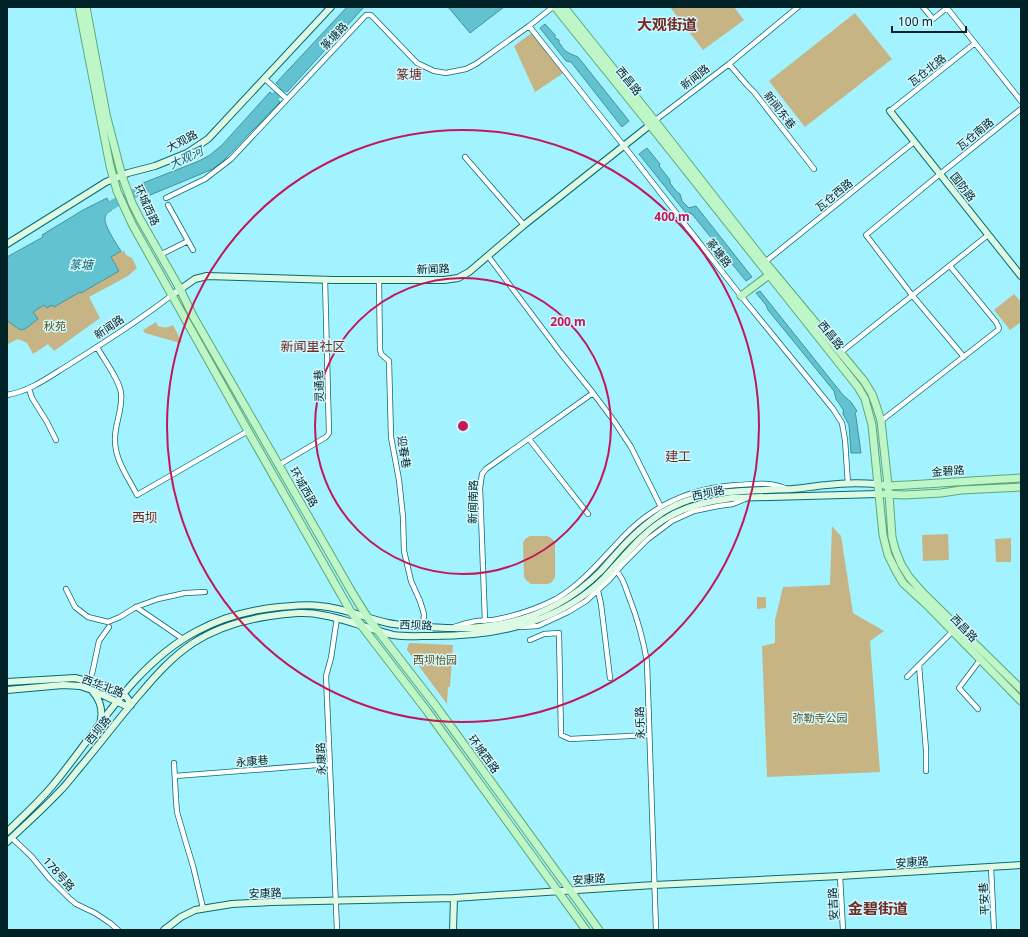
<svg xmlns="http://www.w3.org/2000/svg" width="1028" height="937" viewBox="0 0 1028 937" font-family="'Noto Sans','Noto Sans SC',sans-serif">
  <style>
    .green { fill: #c7b485 }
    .water { fill: #63c2d0; stroke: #45929d }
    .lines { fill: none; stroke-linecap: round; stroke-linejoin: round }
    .river { stroke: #63c2d0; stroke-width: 9 }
    .street-casing { stroke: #096a75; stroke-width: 6 }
    .secondary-casing { stroke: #096a75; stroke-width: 8 }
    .primary-casing { stroke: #5fa876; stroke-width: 9 }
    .street { stroke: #fff; stroke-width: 4.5 }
    .secondary { stroke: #defae3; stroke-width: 6 }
    .primary { stroke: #bef6c7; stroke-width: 7 }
    .ring { fill: none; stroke: #c2185b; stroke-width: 2 }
    .labels { text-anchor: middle; stroke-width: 3; stroke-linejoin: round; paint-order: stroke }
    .street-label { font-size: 11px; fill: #002126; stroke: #d2f8fe }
    .park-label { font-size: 11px; fill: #624f1c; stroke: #d2f8fe }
    .water-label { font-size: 12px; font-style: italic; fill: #13636d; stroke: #d2f8fe }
    .quarter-label { font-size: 13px; fill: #702b24; stroke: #d2f8fe }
    .district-label { font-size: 15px; font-weight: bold; fill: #702b24; stroke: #d2f8fe }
    .centre { fill: #c2185b; stroke: #d2f8fe; stroke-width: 2 }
    .ring-label { font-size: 12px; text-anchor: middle; font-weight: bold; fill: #c2185b; stroke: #d2f8fe; stroke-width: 3; stroke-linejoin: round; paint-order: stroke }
  </style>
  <rect width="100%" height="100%" fill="#a2f2ff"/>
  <!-- green -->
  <path class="green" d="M670 7H734L744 20 703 50Z
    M855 13 892 59 805 127 769 81Z
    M533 32 565 72 535 92 514 46Z
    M121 251H124L126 255 132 258 137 268 128 276 89 297 100 318 54 351 48 344 33 354 27 343 18 339 8 344 7 342V320C24 334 21 332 37 320L33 312 45 305 52 304 54 307 80 292 81 293 119 271 111 257Z
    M1014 294 1021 302V322L1010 330 994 310Z
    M156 322 158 326C164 328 167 328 173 325L182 342 180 343 145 333 143 330Z
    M832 526 841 536 853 613 884 631 870 641 880 772 767 777 762 646 775 643V620L783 587 830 585Z
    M948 534 949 560 923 561 922 535Z
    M530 536H547L551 538 554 541 555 543V577L552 582 548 584H531L526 580 524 577 523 543 525 539Z
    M1011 538V562H996L995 539Z
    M757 597H766V608L757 609Z
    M410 643 453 645 450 687H448L447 704 407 650 408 645Z"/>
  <!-- water -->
  <path class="water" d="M347 7H364L287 92 276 83Z
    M447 7H504L470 33 449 8Z
    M545 24 555 35V38L559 40V43L561 45C564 52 571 54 578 57L629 121 622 127 571 62 566 61 540 28Z
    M270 92 280 102 224 160 213 169 143 198 138 185 199 161 210 155 222 145Z
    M647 148 660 164 659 166 670 180V183L676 191 680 194 682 201 689 208 696 206 752 277 746 281 692 214 689 213H686L639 154Z
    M107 198 112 210C109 212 106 213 105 217 103 224 117 245 121 251L111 257 119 271 81 293 80 292 54 307 52 305 47 308 44 305 33 312 38 319C21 332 24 334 7 320V257L43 237 42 235 83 210Z
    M760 291 843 395 851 402 857 411 855 413 856 417 861 453H851L849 425 843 414V412L844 411 836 399 834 391 768 310 766 305 756 293Z"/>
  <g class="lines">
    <!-- river -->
    <path class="river" d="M267 105 291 80
      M99 212 117 202 150 186"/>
    <!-- street casing -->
    <g class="street-casing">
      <path id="street" d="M923 7 933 19 948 7
        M947 8 1021 101
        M529 26 624 146 741 296 833 409 842 423 845 440 848 484
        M729 64 747 85 754 92 814 169
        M264 78 287 99
        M890 111 975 43
        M653 122 729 64 798 7
        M465 157 524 225
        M166 198 205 179 231 159 366 15H371L417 63 434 71 446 73 466 69 476 64 529 26 553 7
        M168 205 193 250
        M160 255 188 241
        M488 256 560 352 593 393 614 421 631 447 661 507
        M765 262 914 142
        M379 280 380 349 381 354 389 361 391 437 399 480 403 517 404 551 411 581 420 601 424 614 423 627
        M97 347C104 360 119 379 121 393 123 408 115 424 115 438 114 459 128 477 137 495L248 431
        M840 353 988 235
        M964 357 912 295 866 235 940 174 1021 109
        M29 389 32 398 47 422 56 440
        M7 395C31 391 50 376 70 364 105 342 140 320 172 295
        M881 421 998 330 999 328 996 322 950 266
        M529 439 588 514
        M279 465 326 437 329 433 325 279
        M613 567C622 575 625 586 629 597 638 620 643 638 647 662L656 930
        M66 589 75 607 88 617 108 622 120 617 136 607 158 599 185 593 205 592
        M598 591 601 604 610 678
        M136 607 183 639
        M485 621 480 488 482 474 486 469 593 393
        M454 627C460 625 466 623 472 622 479 620 486 621 493 620 515 616 537 609 556 599 583 583 602 559 623 537 654 504 692 488 736 485 746 485 757 483 767 484 773 484 779 486 785 488
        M520 627 538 626 568 612 586 601 609 580 622 565 648 539 672 521 694 511 718 506 733 504 745 499
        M530 640 544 634 559 633 561 735 570 739 649 735
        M919 665 926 750V771
        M92 674 99 641 109 627
        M907 677 952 632
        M978 709 959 688 980 660
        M174 763 176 800 177 812 186 843 193 866 203 908
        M175 776 330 764
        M12 838 32 857 50 879 70 899 76 904 95 913 110 923 118 930
        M991 867 994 930
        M840 876 843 930
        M337 930 326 676 331 658 337 618"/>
    </g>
    <!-- secondary casing -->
    <g class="secondary-casing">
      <path id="secondary" d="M890 111 1021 276
        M7 244 106 182 128 173 155 166 187 153 208 139 331 7
        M172 295 195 279 207 276 333 280H444L458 278 469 272 524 225 650 125
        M7 682 75 678 103 685 124 694 128 699 131 705
        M7 690 63 685 80 686 92 690 124 705H131
        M93 692C101 701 103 713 100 724
        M7 832C22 817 39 802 53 785 97 732 134 664 197 631 223 617 250 610 279 607 292 606 307 604 320 606 344 608 365 618 388 623 397 625 405 625 414 626 440 628 468 630 495 625 535 619 572 600 601 571 610 561 619 550 628 541 639 530 651 520 663 512 702 488 748 491 792 489 803 488 815 486 827 485 843 483 861 483 877 484
        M7 842C25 825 43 809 60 791 68 783 75 773 82 765 102 741 120 717 140 694 156 675 172 657 193 643 216 628 243 620 270 616 287 614 305 611 322 615 346 619 369 629 393 635 405 637 419 636 432 636 466 636 502 633 534 621 560 612 585 597 604 578 625 556 643 531 670 516 690 505 711 501 732 498L878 494
        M164 930 181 917 195 910 232 904 271 902 454 898 654 885 840 876 1021 865
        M453 930 454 898"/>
    </g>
    <!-- primary casing -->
    <g class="primary-casing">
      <path id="primary" d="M79 7 110 166 117 191 132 224 248 431 351 612 427 711 586 930
        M86 7 106 114 122 176 132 203 140 219 180 289 193 316 353 594 368 618 436 706 599 930
        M555 7 650 125 858 387 865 399 872 425 883 535 888 555 896 571 903 583 929 607 1021 701
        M564 7 655 121 765 262 864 381 872 394 877 408 881 421 889 494 892 537 895 549 901 564 909 577 923 593 1021 689
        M741 296 769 275
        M884 485 888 486C932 484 977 480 1021 478
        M885 494 904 495 941 493 961 490 1021 487"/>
    </g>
    <!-- street -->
    <use href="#street" class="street"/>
    <!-- secondary -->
    <use href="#secondary" class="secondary"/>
    <!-- primary -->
    <use href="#primary" class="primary"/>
  </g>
  <!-- distance rings -->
  <g class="ring">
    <circle cx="463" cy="426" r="148"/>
    <circle cx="463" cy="426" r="296"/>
  </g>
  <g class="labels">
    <!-- street labels -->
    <g class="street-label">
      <text transform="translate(334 36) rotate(-47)" y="4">篆塘路</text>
      <text transform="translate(927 70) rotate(-38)" y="4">瓦仓北路</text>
      <text transform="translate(695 77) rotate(-38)" y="4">新闻路</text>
      <text transform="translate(629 81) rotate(51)" y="4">西昌路</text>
      <text transform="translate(780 110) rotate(52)" y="4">新闻东巷</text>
      <text transform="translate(975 134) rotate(-39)" y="4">瓦仓南路</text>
      <text transform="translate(182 141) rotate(-28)" y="4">大观路</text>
      <text transform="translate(963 187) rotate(52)" y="4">国防路</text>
      <text transform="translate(834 195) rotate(-39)" y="4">瓦仓西路</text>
      <text transform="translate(147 205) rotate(65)" y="4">环城西路</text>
      <text transform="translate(719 253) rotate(52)" y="4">篆塘路</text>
      <text transform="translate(433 269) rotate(-2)" y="4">新闻路</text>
      <text transform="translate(109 327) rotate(-34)" y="4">新闻路</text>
      <text transform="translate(831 335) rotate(51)" y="4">西昌路</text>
      <text transform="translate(319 386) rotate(-92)" y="4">灵通巷</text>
      <text transform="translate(404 452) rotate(81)" y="4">迎春巷</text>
      <text transform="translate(948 471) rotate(-4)" y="4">金碧路</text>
      <text transform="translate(304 487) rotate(60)" y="4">环城西路</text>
      <text transform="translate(708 493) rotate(-12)" y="4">西坝路</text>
      <text transform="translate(473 502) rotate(-89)" y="4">新闻南路</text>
      <text transform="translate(416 625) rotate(2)" y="4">西坝路</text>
      <text transform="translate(964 628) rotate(46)" y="4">西昌路</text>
      <text transform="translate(103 686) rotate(20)" y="4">西华北路</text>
      <text transform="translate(640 723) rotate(-92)" y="4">永乐路</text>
      <text transform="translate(98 730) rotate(-51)" y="4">西坝路</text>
      <text transform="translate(484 754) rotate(54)" y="4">环城西路</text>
      <text transform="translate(321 759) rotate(-92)" y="4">永康路</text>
      <text transform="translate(252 761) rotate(-5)" y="4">永康巷</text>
      <text transform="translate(912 862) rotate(-4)" y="4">安康路</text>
      <text transform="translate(59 874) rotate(48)" y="4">178号路</text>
      <text transform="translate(589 879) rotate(-4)" y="4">安康路</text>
      <text transform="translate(265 893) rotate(-2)" y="4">安康路</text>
      <text transform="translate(984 899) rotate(-93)" y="4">平安巷</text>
      <text transform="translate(833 904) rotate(-93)" y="4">安吉路</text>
    </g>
    <!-- park labels -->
    <g class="park-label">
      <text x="55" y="330">秋苑</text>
      <text x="435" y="664">西坝怡园</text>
      <text x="820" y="722">弥勒寺公园</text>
    </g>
    <!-- water labels -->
    <g class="water-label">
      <text transform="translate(186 158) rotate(-25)" y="4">大观河</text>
      <text x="81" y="269">篆塘</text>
    </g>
    <!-- quarter labels -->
    <g class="quarter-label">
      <text x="409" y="79">篆塘</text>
      <text x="313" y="351">新闻里社区</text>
      <text x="678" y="461">建工</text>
      <text x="145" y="522">西坝</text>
    </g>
    <!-- district labels -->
    <g class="district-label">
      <text x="667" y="30">大观街道</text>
      <text x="878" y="914">金碧街道</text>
    </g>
  </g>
  <circle cx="463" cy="426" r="6" class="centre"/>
  <g class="ring-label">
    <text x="672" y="221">400 m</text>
    <text x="568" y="326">200 m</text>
  </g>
  <!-- border -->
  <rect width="1028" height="937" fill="none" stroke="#002126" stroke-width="16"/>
  <!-- scale -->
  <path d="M892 26v6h74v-6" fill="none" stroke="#002126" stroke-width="2"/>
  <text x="898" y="26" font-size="12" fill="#002126" stroke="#d2f8fe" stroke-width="3" paint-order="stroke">100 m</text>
</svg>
